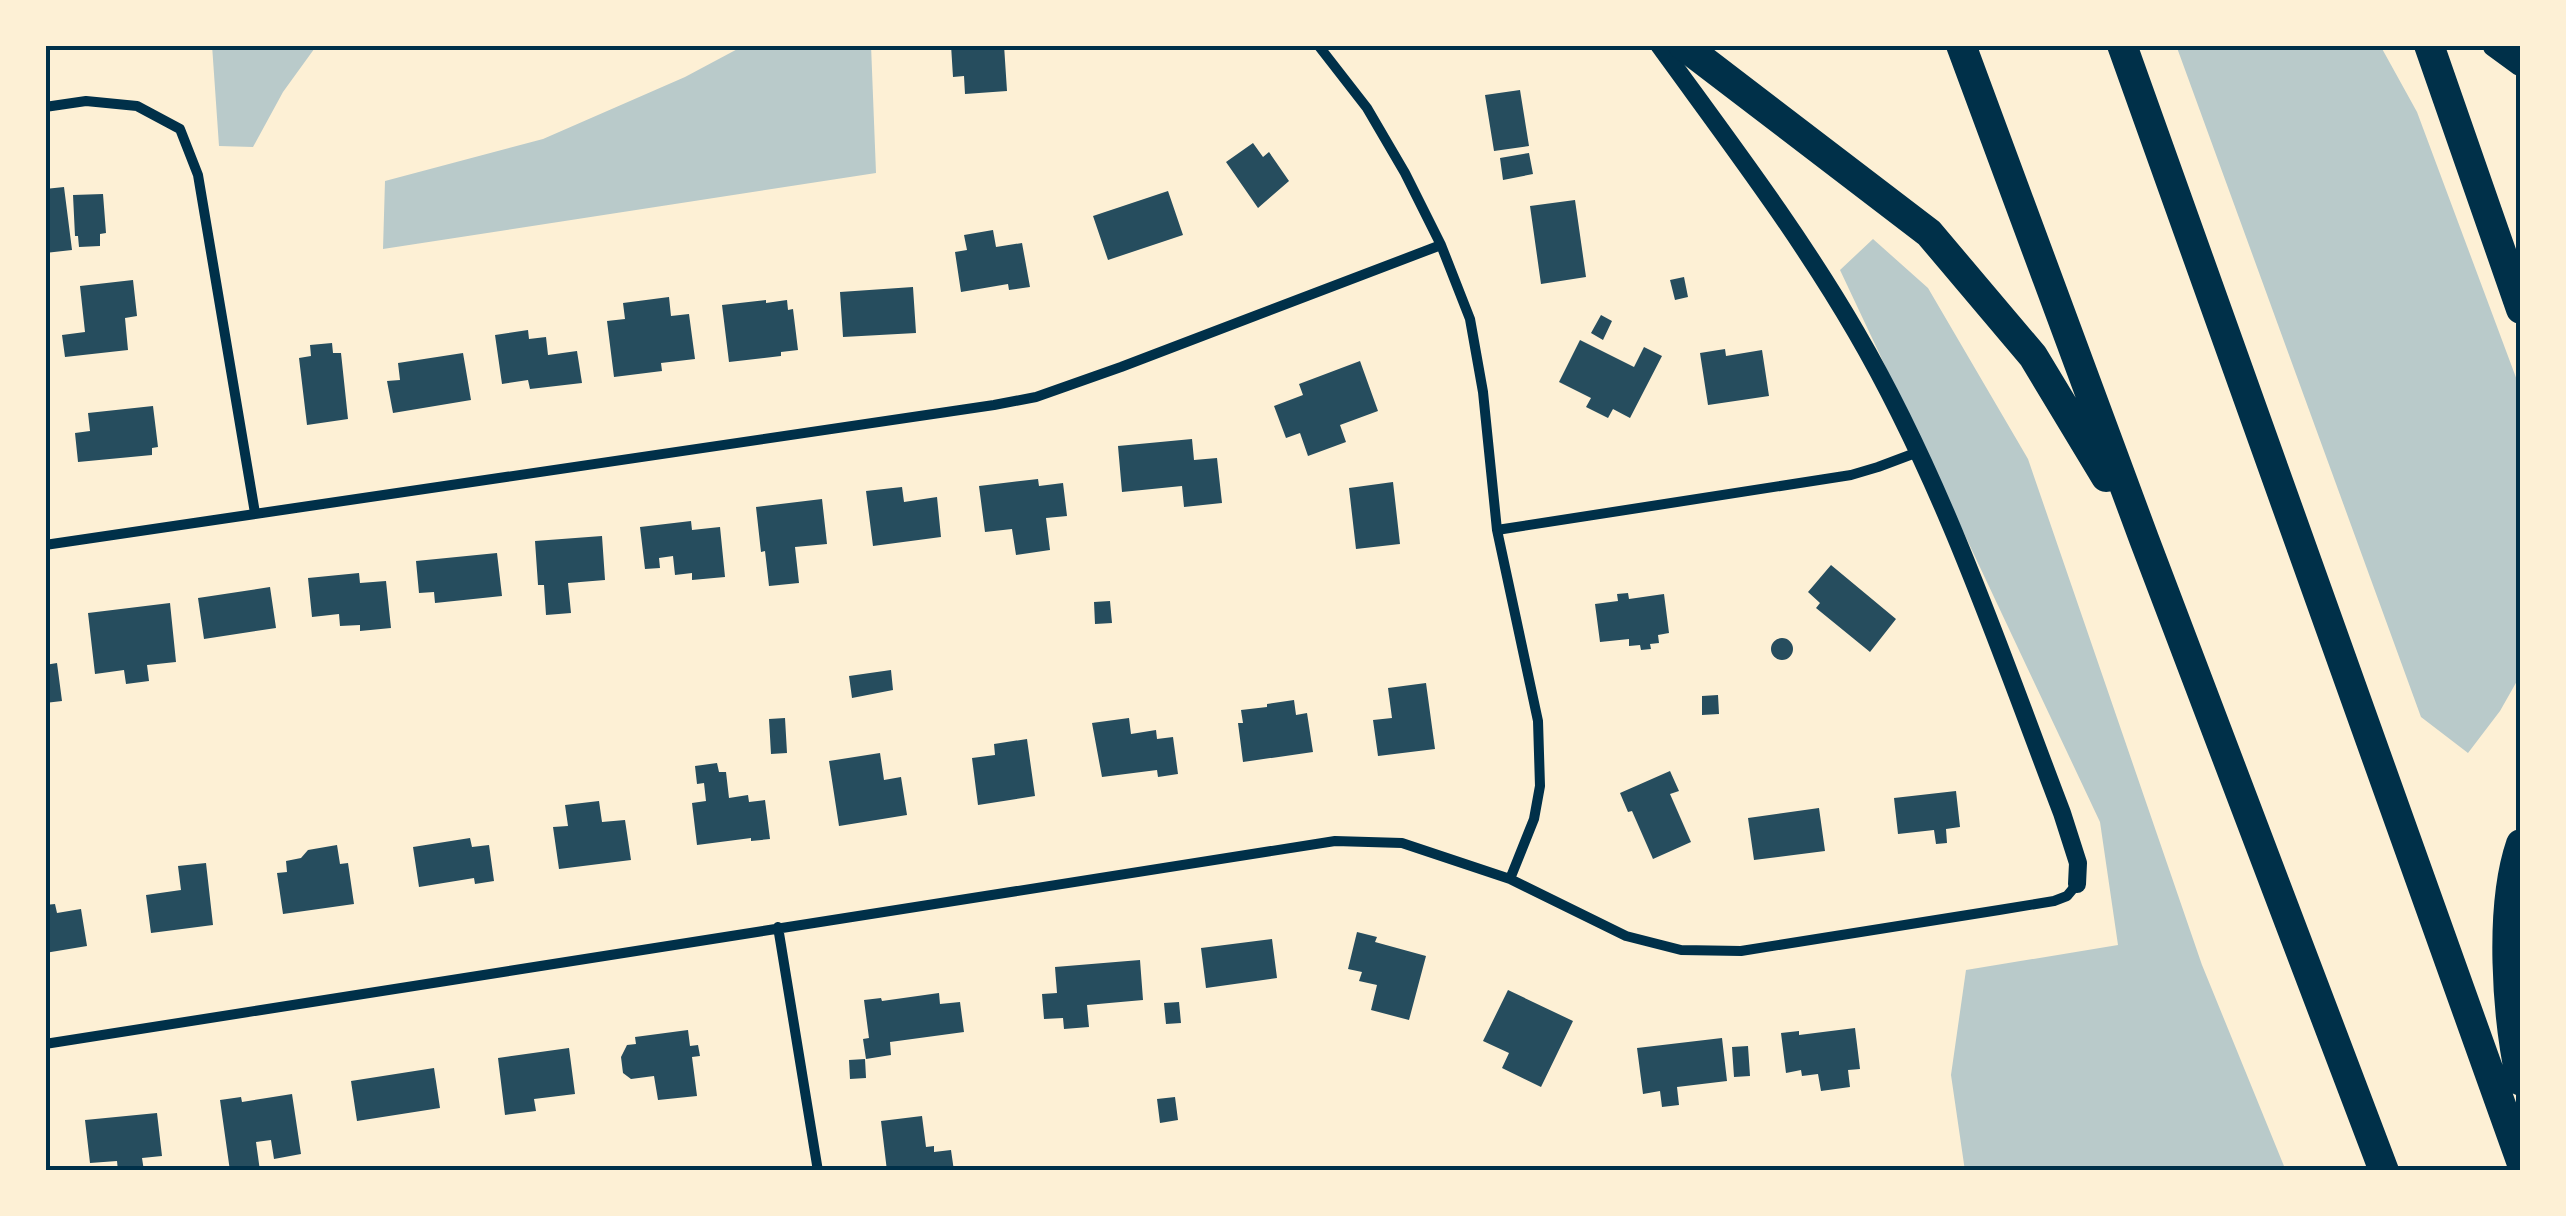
<svg xmlns="http://www.w3.org/2000/svg" width="2566" height="1216" viewBox="0 0 2566 1216" font-family="'Alegreya Sans',sans-serif">
  <style>
    .green { fill: #b9caca }
    .building { fill: #264d5e }
    .lines { fill: none; stroke-linecap: round; stroke-linejoin: round }
    .minor { stroke: #003049; stroke-width: 10 }
    .tertiary { stroke: #003049; stroke-width: 18 }
    .primary { stroke: #003049; stroke-width: 25 }
    .motorway { stroke: #003049; stroke-width: 30 }
    .neatline { fill: none; stroke: #003049; stroke-width: 4 }
  </style>
  <rect width="100%" height="100%" fill="#fdf0d5"/>
  <!-- green -->
  <path class="green" d="M212 45H317L283 92 253 147 219 146Z
    M745 45H871L876 173 383 249 385 181 543 139 685 77Z
    M2176 45H2380L2417 112 2521 391V674L2500 711 2468 753 2421 717Z
    M1873 239 1928 288 2028 459 2202 965 2286 1171H1965L1951 1075 1966 970 2118 945 2100 822 1840 270Z"/>
  <!-- building -->
  <path class="building" d="M951 45H1004L1007 91 965 94 964 76 953 77Z
    M1520 90 1529 146 1494 151 1485 95Z
    M1253 143 1263 157 1269 152 1289 181 1258 208 1226 162Z
    M1529 153 1533 174 1503 180 1500 158Z
    M64 187 72 250 45 253V189Z
    M1168 191 1183 235 1108 260 1093 216Z
    M103 194 106 233 100 234V246L79 247 78 236H75L73 195Z
    M1575 200 1586 277 1541 284 1530 206Z
    M993 230 996 247 1022 243 1030 287 1009 290 1008 284 961 292 955 252 967 250 964 235Z
    M1684 277 1688 297 1675 300 1670 280Z
    M133 280 137 316 125 318 128 350 65 357 62 335 85 332 80 286Z
    M913 287 916 333 843 337 840 292Z
    M669 297 671 316 689 314 695 359 661 363 662 371 614 377 607 321 625 319 623 303Z
    M766 300V303L787 300 788 310 793 309 798 350 781 352V356L729 362 722 305Z
    M1601 315 1612 321 1603 340 1591 333Z
    M528 330 529 339 546 337 548 355 577 351 582 383 530 389 528 380 502 384 495 335Z
    M1580 340 1634 367 1644 347 1662 356 1630 418 1613 409 1608 418 1586 407 1591 398 1559 382Z
    M332 343 333 353H341L348 419 307 425 299 358 311 356 310 345Z
    M1725 349 1726 356 1762 350 1769 396 1708 405 1700 353Z
    M463 353 471 400 393 413 387 381 400 380 398 363Z
    M1360 361 1378 411 1340 425 1346 442 1308 456 1300 433 1286 438 1274 406 1303 395 1299 384Z
    M153 406 158 447 152 448V455L78 462 75 433 90 431 88 413Z
    M1192 439 1194 460 1217 458 1222 503 1184 507 1182 486 1122 492 1118 446Z
    M1038 479 1039 486 1063 483 1067 516 1046 518 1050 550 1016 555 1012 529 985 532 979 486Z
    M1393 482 1400 544 1356 549 1349 488Z
    M902 487 904 502 937 497 941 537 873 546 866 491Z
    M822 499 827 544 795 547 799 583 769 586 765 551 761 552 756 507Z
    M691 521 692 530 720 527 725 577 692 580V573L675 575 673 556 659 558 660 568 645 569 640 527Z
    M602 536 605 580 568 583 571 613 546 615 544 585H538L535 541Z
    M497 553 502 596 435 603 434 592 419 593 416 561Z
    M1831 565 1896 619 1870 652 1816 608 1820 603 1808 592Z
    M359 573 360 583 386 581 391 628 360 631V625L340 626 339 614 312 617 308 578Z
    M270 587 276 628 204 639 198 598Z
    M1628 593 1629 599 1664 594 1669 633 1658 635 1659 643 1650 644 1651 649 1641 650 1640 645 1629 646V639L1600 642 1595 604 1618 601 1617 594Z
    M1110 601 1112 623 1095 624 1094 602Z
    M170 603 176 662 147 665 149 681 126 684 124 670 95 674 88 613Z
    M1771 649a11 11 0 1 1 22 0a11 11 0 1 1-22 0Z
    M57 663 62 701 45 703V665Z
    M891 670 893 690 852 698 849 676Z
    M1426 683 1435 749 1378 756 1373 720 1392 718 1388 688Z
    M1718 695 1719 714 1702 715V696Z
    M1294 700 1296 715 1307 713 1313 752 1243 762 1238 723H1243L1241 710 1267 707V704Z
    M785 718 787 753 771 754 769 719Z
    M1129 718 1131 734 1156 730 1157 739 1173 737 1178 774 1158 777 1157 770 1102 777 1092 723Z
    M1027 739 1035 796 978 805 972 758 995 755 994 744Z
    M880 753 884 780 901 777 907 815 839 826 829 761Z
    M717 763 719 772H726L729 798 748 795 749 802 765 800 770 839 751 841V838L697 845 692 803 706 801 704 783 697 784 695 766Z
    M1670 771 1679 791 1670 794 1691 842 1653 859 1632 811 1628 812 1620 793Z
    M1956 791 1960 827 1946 829 1947 843 1936 844 1934 830 1898 834 1894 798Z
    M599 801 602 822 625 820 631 860 559 869 553 827 568 826 565 805Z
    M1819 808 1825 851 1754 860 1748 818Z
    M470 838 472 847 489 845 494 881 475 884 474 878 419 887 413 847Z
    M337 845 340 864 348 863 354 904 283 914 277 873 287 872 286 861 301 858 308 850Z
    M206 863 213 925 151 933 146 895 181 890 178 866Z
    M55 904 57 913 81 909 87 946 45 953V905Z
    M1357 932 1377 937 1375 942 1426 956 1409 1020 1371 1010 1377 985 1359 981 1362 972 1348 969Z
    M1272 939 1277 978 1206 988 1201 948Z
    M1140 960 1143 1000 1087 1005 1089 1027 1064 1029 1063 1018 1044 1019 1042 994 1057 993 1055 967Z
    M1508 990 1573 1021 1541 1087 1502 1068 1509 1053 1483 1041Z
    M939 993 940 1004 960 1002 964 1032 890 1042 891 1055 866 1059 863 1039 869 1038 864 1000 881 998 882 1001Z
    M1179 1002 1181 1023 1166 1024 1164 1003Z
    M1855 1028 1860 1069 1848 1070 1850 1087 1821 1091 1818 1074 1802 1076 1801 1070 1786 1073 1781 1033 1799 1031V1035Z
    M688 1030 690 1046 698 1045 700 1056 692 1057 697 1096 658 1100 654 1076 631 1079 623 1073 621 1057 627 1045 636 1044 635 1037Z
    M1722 1038 1727 1081 1677 1087 1679 1105 1662 1107 1660 1091 1643 1094 1637 1048Z
    M1748 1046 1750 1076 1734 1077 1732 1047Z
    M569 1048 575 1094 534 1099 536 1111 505 1115 498 1058Z
    M865 1059 866 1078 850 1079 849 1060Z
    M434 1068 440 1108 357 1121 351 1081Z
    M292 1094 301 1154 274 1159 271 1140 256 1142 260 1171H230L220 1100 241 1097 242 1102Z
    M1175 1097 1178 1120 1160 1123 1157 1099Z
    M157 1113 162 1156 142 1158 144 1171H118L117 1161 90 1163 85 1120Z
    M922 1116 926 1147 934 1146V1152L951 1150 954 1171H887L881 1121Z"/>
  <g class="lines">
    <!-- minor -->
    <path class="minor" d="M1318 45 1367 108 1405 173 1441 245 1470 319 1483 392 1497 530 1538 721 1540 786 1534 819 1510 879
      M45 107 86 101 137 106 180 129 198 175 255 513
      M1497 530 1851 475 1878 467 1918 452
      M45 545 994 405 1036 397 1121 367 1441 245
      M778 927 818 1171
      M45 1044 1335 841 1402 843 1510 879 1626 936 1681 950 1741 951 1999 910 2054 901 2067 896 2077 884"/>
    <!-- tertiary -->
    <path class="tertiary" d="M1659 45C1727 139 1798 232 1856 332 1944 483 2000 651 2062 813L2078 863 2077 884"/>
    <!-- primary -->
    <path class="primary" d="M2495 45 2521 64"/>
    <!-- motorway -->
    <path class="motorway" d="M1683 45 1929 233 2033 356 2106 477
      M1961 45 2144 539 2384 1171
      M2122 45 2521 1161
      M2429 45 2521 309
      M2521 844C2499 908 2507 1016 2521 1081"/>
  </g>
  <!-- border -->
  <rect width="2566" height="1216" fill="none" stroke="#fdf0d5" stroke-width="95"/>
  <rect x="48" y="48" width="2470" height="1120" class="neatline"/>
</svg>
